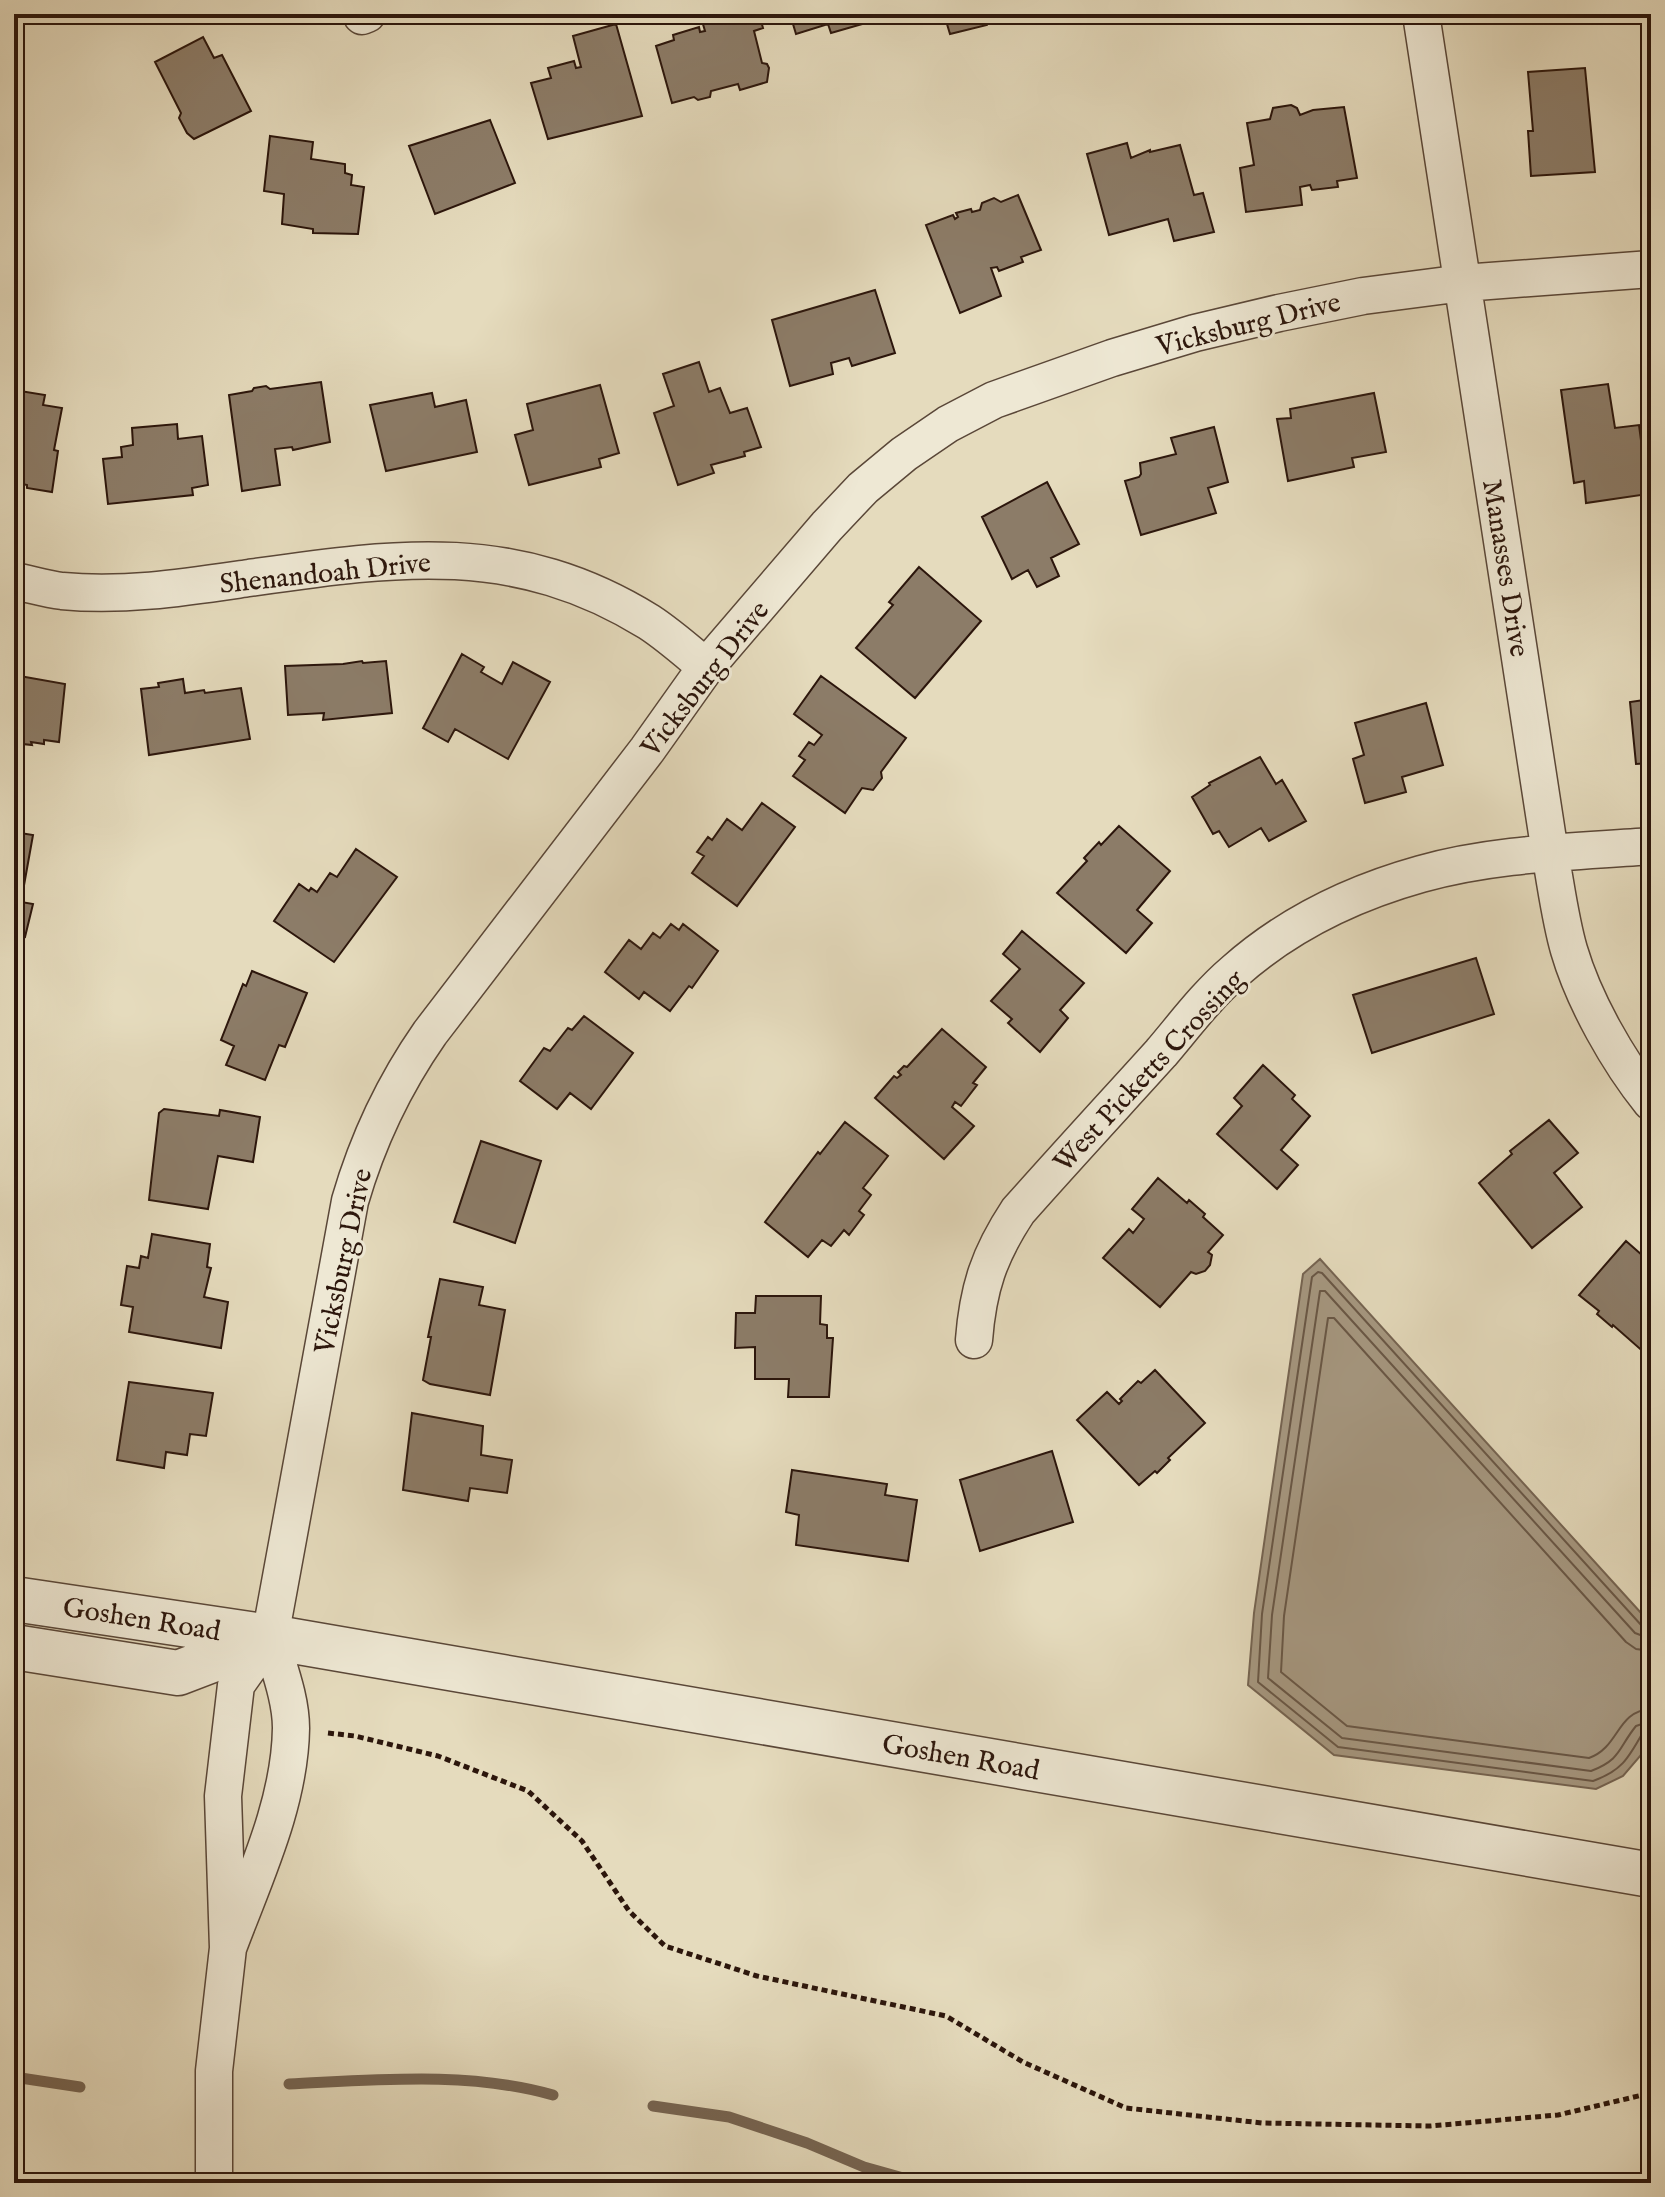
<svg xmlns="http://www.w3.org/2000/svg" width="1665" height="2197" viewBox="0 0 1665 2197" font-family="'IM FELL English',serif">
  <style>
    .water { fill: #a69881; stroke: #756452; stroke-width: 2 }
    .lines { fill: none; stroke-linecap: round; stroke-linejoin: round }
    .shore { stroke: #695746; stroke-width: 2 }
    .stream { stroke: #756452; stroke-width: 11 }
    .building { fill: #8c7c68; stroke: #2c160c; stroke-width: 2 }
    .minor-casing { stroke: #5a4738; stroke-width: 39 }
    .tertiary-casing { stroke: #5a4738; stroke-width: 47 }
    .path { stroke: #2c160c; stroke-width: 5; stroke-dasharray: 6 4; stroke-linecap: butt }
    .minor { stroke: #eee8d4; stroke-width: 36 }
    .tertiary { stroke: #eee8d4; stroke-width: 44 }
    .labels { text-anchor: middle; stroke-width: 6; stroke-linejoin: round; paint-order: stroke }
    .street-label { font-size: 28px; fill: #2c160c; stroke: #eee8d4 }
  </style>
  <rect width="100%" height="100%" fill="#e5dbbd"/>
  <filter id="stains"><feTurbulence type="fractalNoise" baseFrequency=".0025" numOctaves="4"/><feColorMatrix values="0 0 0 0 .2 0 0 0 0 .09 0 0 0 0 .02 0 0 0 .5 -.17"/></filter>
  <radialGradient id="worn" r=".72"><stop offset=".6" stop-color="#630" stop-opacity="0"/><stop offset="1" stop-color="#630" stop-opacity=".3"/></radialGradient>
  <!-- water -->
  <path class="water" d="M1320 1259 1651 1624V1732L1641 1755 1623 1776 1596 1789 1334 1755 1248 1685 1254 1613 1303 1274Z"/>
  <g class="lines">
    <!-- shore -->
    <path class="shore" d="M1651 1629 1642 1626 1322 1273 1318 1272 1312 1277 1262 1614 1258 1682 1338 1747 1593 1781C1621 1771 1628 1759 1642 1734L1651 1731
      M1651 1639 1635 1633 1325 1291H1320L1272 1615 1268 1678 1342 1738 1591 1771C1622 1759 1618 1748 1636 1726L1651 1721
      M1651 1651 1636 1649 1626 1642 1334 1318H1328L1284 1616 1281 1672 1347 1726 1589 1758C1620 1747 1616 1711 1651 1709"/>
    <!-- stream -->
    <path class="stream" d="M14 2077 80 2087
      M289 2084C376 2080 469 2071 553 2095
      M653 2106 729 2117 807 2143 864 2167 921 2183"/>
  </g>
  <!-- building -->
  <path class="building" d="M700 14H759L763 28 754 31 762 63 767 64 769 68 767 82 740 90 738 84 711 91 710 97 698 100 694 97 672 103 656 46 674 40 673 35 699 27 700 32 705 31Z
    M790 14H897L831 33 828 24 796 34Z
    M944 14H1005L990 18 987 25 950 34Z
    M1536 14H1580L1537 21Z
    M616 24 642 116 548 139 531 83 551 78 548 68 574 61 576 68 581 67 573 36Z
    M203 37 214 58 222 55 251 111 194 139 187 133 179 118 181 113 155 62Z
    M1585 68 1595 172 1531 176 1528 131H1533L1528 72Z
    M1291 105 1297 108 1300 115 1313 110 1344 107 1357 178 1337 181 1338 187 1312 190 1310 185 1300 187 1302 205 1246 212 1240 168 1254 165 1247 123 1270 119 1273 108Z
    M490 120 515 183 435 214 409 146Z
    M270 136 313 142 311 159 345 164V173L352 175 351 185 364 187 358 234 313 233V229L282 224 284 194 264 191Z
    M1127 143 1131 158 1150 150V152L1180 145 1194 195 1203 193 1214 232 1174 241 1168 219 1109 235 1087 154Z
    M1018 195 1041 250 1021 257 1023 262 999 271 997 267 991 268 1001 296 960 313 926 225 953 215 955 219 958 217 956 213 971 209 972 212 980 210 982 203 994 198 1001 202Z
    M875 290 895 353 852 366 849 358 831 363 833 374 790 386 772 320Z
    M699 362 709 392 720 388 730 413 747 408 761 447 744 452 745 456 711 465 714 473 678 485 654 413 674 406 663 374Z
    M321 382 330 442 293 450 292 447 275 449 280 485 242 491 229 395 252 391 254 388 266 386 270 389Z
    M1608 384 1615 428 1639 425 1648 494 1586 503 1584 481 1574 483 1561 390Z
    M600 385 619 453 599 459 601 467 529 485 515 435 533 430 527 404Z
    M14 390 45 395 43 405 62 408 54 450 58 451 52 492 27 488V485L14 482Z
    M432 393 435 407 466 400 477 452 386 471 370 405Z
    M1374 393 1386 452 1352 458 1354 467 1288 481 1277 419 1291 418 1290 409Z
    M177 424 178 439 202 436 208 485 192 488 193 495 108 504 103 459 122 457 121 447 133 445 132 428Z
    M1214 427 1228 482 1208 488 1216 513 1141 535 1125 481 1139 477 1141 474 1140 463 1176 454 1171 438Z
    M1047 482 1079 544 1051 558 1059 576 1037 587 1028 570 1012 579 982 517Z
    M919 567 981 621 915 698 856 648 893 605 889 602Z
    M462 654 484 667 481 672 502 684 513 662 550 682 508 759 455 729 448 742 423 728Z
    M362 661 363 663 386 661 392 713 323 720 324 713 288 715 285 666 343 664Z
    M14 675 65 684 59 742 44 740V744L31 742 32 745 14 743Z
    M821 676 906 738 881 772 882 778 873 790 862 788 845 813 793 776 805 760 799 756 809 742 814 745 822 735 794 714Z
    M183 679 185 693 204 690 205 693 241 688 250 739 149 755 141 689 159 687 158 683Z
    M1651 699V763L1636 764 1630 702Z
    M1426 703 1443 765 1402 777 1406 792 1365 803 1353 759 1364 755 1355 723Z
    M1260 757 1276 784 1282 780 1306 821 1269 841 1261 828 1229 847 1219 831 1213 834 1192 797 1210 785 1209 783Z
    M762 803 795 827 737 906 692 873 704 856 697 852 708 837 712 840 727 819 742 830Z
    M1119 826 1170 871 1137 910 1152 923 1126 953 1057 893 1087 861 1084 858 1099 842 1101 845Z
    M14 832 33 835 21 902 33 904 25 937 14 934Z
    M356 849 397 877 334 962 274 921 299 884 309 891 311 888 317 892 330 873 337 877Z
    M671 924 679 930 683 924 718 951 692 988 689 986 670 1011 644 992 639 999 605 972 629 940 641 949 653 933 660 938Z
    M1022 931 1084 983 1060 1010 1068 1018 1040 1052 1008 1023 1012 1019 991 1001 1020 969 1003 954Z
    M1476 958 1494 1014 1372 1053 1353 995Z
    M252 971 307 993 285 1047 279 1045 265 1080 226 1065 234 1046 221 1040 243 984 246 986Z
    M584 1016 633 1053 591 1109 570 1093 557 1109 520 1081 544 1048 550 1051 568 1028 572 1030Z
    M942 1029 986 1067 973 1083 977 1085 961 1106 955 1102 952 1107 974 1126 944 1159 875 1098 894 1076 897 1078 901 1075 898 1072 904 1066 907 1067Z
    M1263 1065 1295 1095 1292 1099 1310 1116 1281 1150 1298 1165 1277 1189 1217 1134 1242 1106 1234 1098Z
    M164 1109 219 1116 220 1110 260 1117 253 1162 218 1156 208 1209 149 1200 159 1113Z
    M1549 1120 1578 1153 1554 1173 1582 1207 1532 1248 1479 1183 1512 1154 1510 1151Z
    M845 1122 888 1156 863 1188 871 1195 859 1211 864 1215 849 1235 844 1230 831 1246 822 1240 808 1257 765 1222 818 1152 820 1154Z
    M481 1141 541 1161 515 1243 454 1222Z
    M1158 1178 1187 1203 1189 1200 1205 1214 1203 1217 1223 1235 1208 1252 1212 1255 1210 1265 1205 1271 1196 1274 1191 1272 1160 1307 1103 1258 1129 1229 1133 1233 1144 1219 1132 1209Z
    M152 1234 210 1244 207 1267 211 1268 204 1297 228 1302 221 1348 129 1332 133 1307 121 1305 127 1266 139 1268 141 1256 148 1258Z
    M1626 1241 1651 1263V1351L1647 1355 1613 1325 1612 1327 1597 1314 1599 1311 1579 1295Z
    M440 1279 483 1287 479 1305 505 1310 490 1395 430 1384 423 1380 431 1337H428Z
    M756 1296H821L820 1324 827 1325V1338H833L829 1397H788L789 1379H755V1347L735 1348 736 1313H755Z
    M1155 1370 1205 1423 1168 1458 1170 1460 1157 1473 1155 1471 1139 1485 1077 1420 1107 1392 1119 1404 1122 1401 1120 1399 1138 1381 1141 1383Z
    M129 1382 213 1393 206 1436 190 1434 187 1455 166 1452 164 1468 117 1460Z
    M412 1413 483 1426 481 1455 512 1460 507 1493 470 1488 468 1501 403 1490Z
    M1052 1451 1073 1522 980 1551 960 1480Z
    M792 1470 887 1484 885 1495 917 1500 908 1561 796 1545 799 1515 786 1512Z"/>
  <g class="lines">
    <!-- minor casing -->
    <g class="minor-casing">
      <path id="minor" d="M1421 14 1550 853C1556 885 1560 919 1569 950 1584 1001 1618 1061 1651 1102
        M362 16 367 14
        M14 581C30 584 46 589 62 591 125 597 187 587 249 578 396 557 515 539 649 622 669 635 688 652 706 667
        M974 1340C978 1288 989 1255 1018 1211 1065 1158 1113 1106 1161 1053 1184 1026 1207 995 1234 972 1288 924 1353 893 1421 874 1495 853 1575 852 1651 846
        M228 1948C254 1878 290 1804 291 1728 291 1698 278 1666 270 1637L350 1201C368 1139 393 1086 430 1033L647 750 706 667 827 526 863 488 904 454 948 424 994 400 1112 358 1195 333 1279 313 1363 296 1463 283 1651 269
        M214 2183V2071L228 1948 223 1796 236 1685 270 1637"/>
    </g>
    <!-- tertiary casing -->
    <g class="tertiary-casing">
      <path id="tertiary" d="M14 1599 270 1637 1651 1875
        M14 1647 178 1673 267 1639"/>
    </g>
    <!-- path -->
    <path class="path" d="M328 1733 355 1736 438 1756 528 1791 582 1841 629 1911 665 1946 757 1976 946 2016 1023 2062 1126 2108 1262 2123 1430 2126 1558 2115 1651 2093"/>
    <!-- minor -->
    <use href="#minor" class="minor"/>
    <!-- tertiary -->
    <use href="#tertiary" class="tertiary"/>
  </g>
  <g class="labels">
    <!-- street labels -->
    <g class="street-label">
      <text transform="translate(1248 323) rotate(-14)" y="10">Vicksburg Drive</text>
      <text transform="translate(1507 568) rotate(81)" y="10">Manasses Drive</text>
      <text transform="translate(325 572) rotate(-6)" y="10">Shenandoah Drive</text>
      <text transform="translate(704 678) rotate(-52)" y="10">Vicksburg Drive</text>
      <text transform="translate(1148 1070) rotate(-47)" y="10">West Picketts Crossing</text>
      <text transform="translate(342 1261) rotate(-78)" y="10">Vicksburg Drive</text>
      <text transform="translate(142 1618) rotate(9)" y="10">Goshen Road</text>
      <text transform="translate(961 1756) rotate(10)" y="10">Goshen Road</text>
    </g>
  </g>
  <!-- margin -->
  <rect width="1665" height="2197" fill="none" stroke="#e5dbbd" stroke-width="48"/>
  <rect x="16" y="16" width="1633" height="2165" fill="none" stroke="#2c160c" stroke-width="4"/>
  <rect x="24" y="24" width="1617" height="2149" fill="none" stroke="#2c160c" stroke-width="2"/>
  <rect width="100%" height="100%" filter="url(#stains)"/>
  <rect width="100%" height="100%" fill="url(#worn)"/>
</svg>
